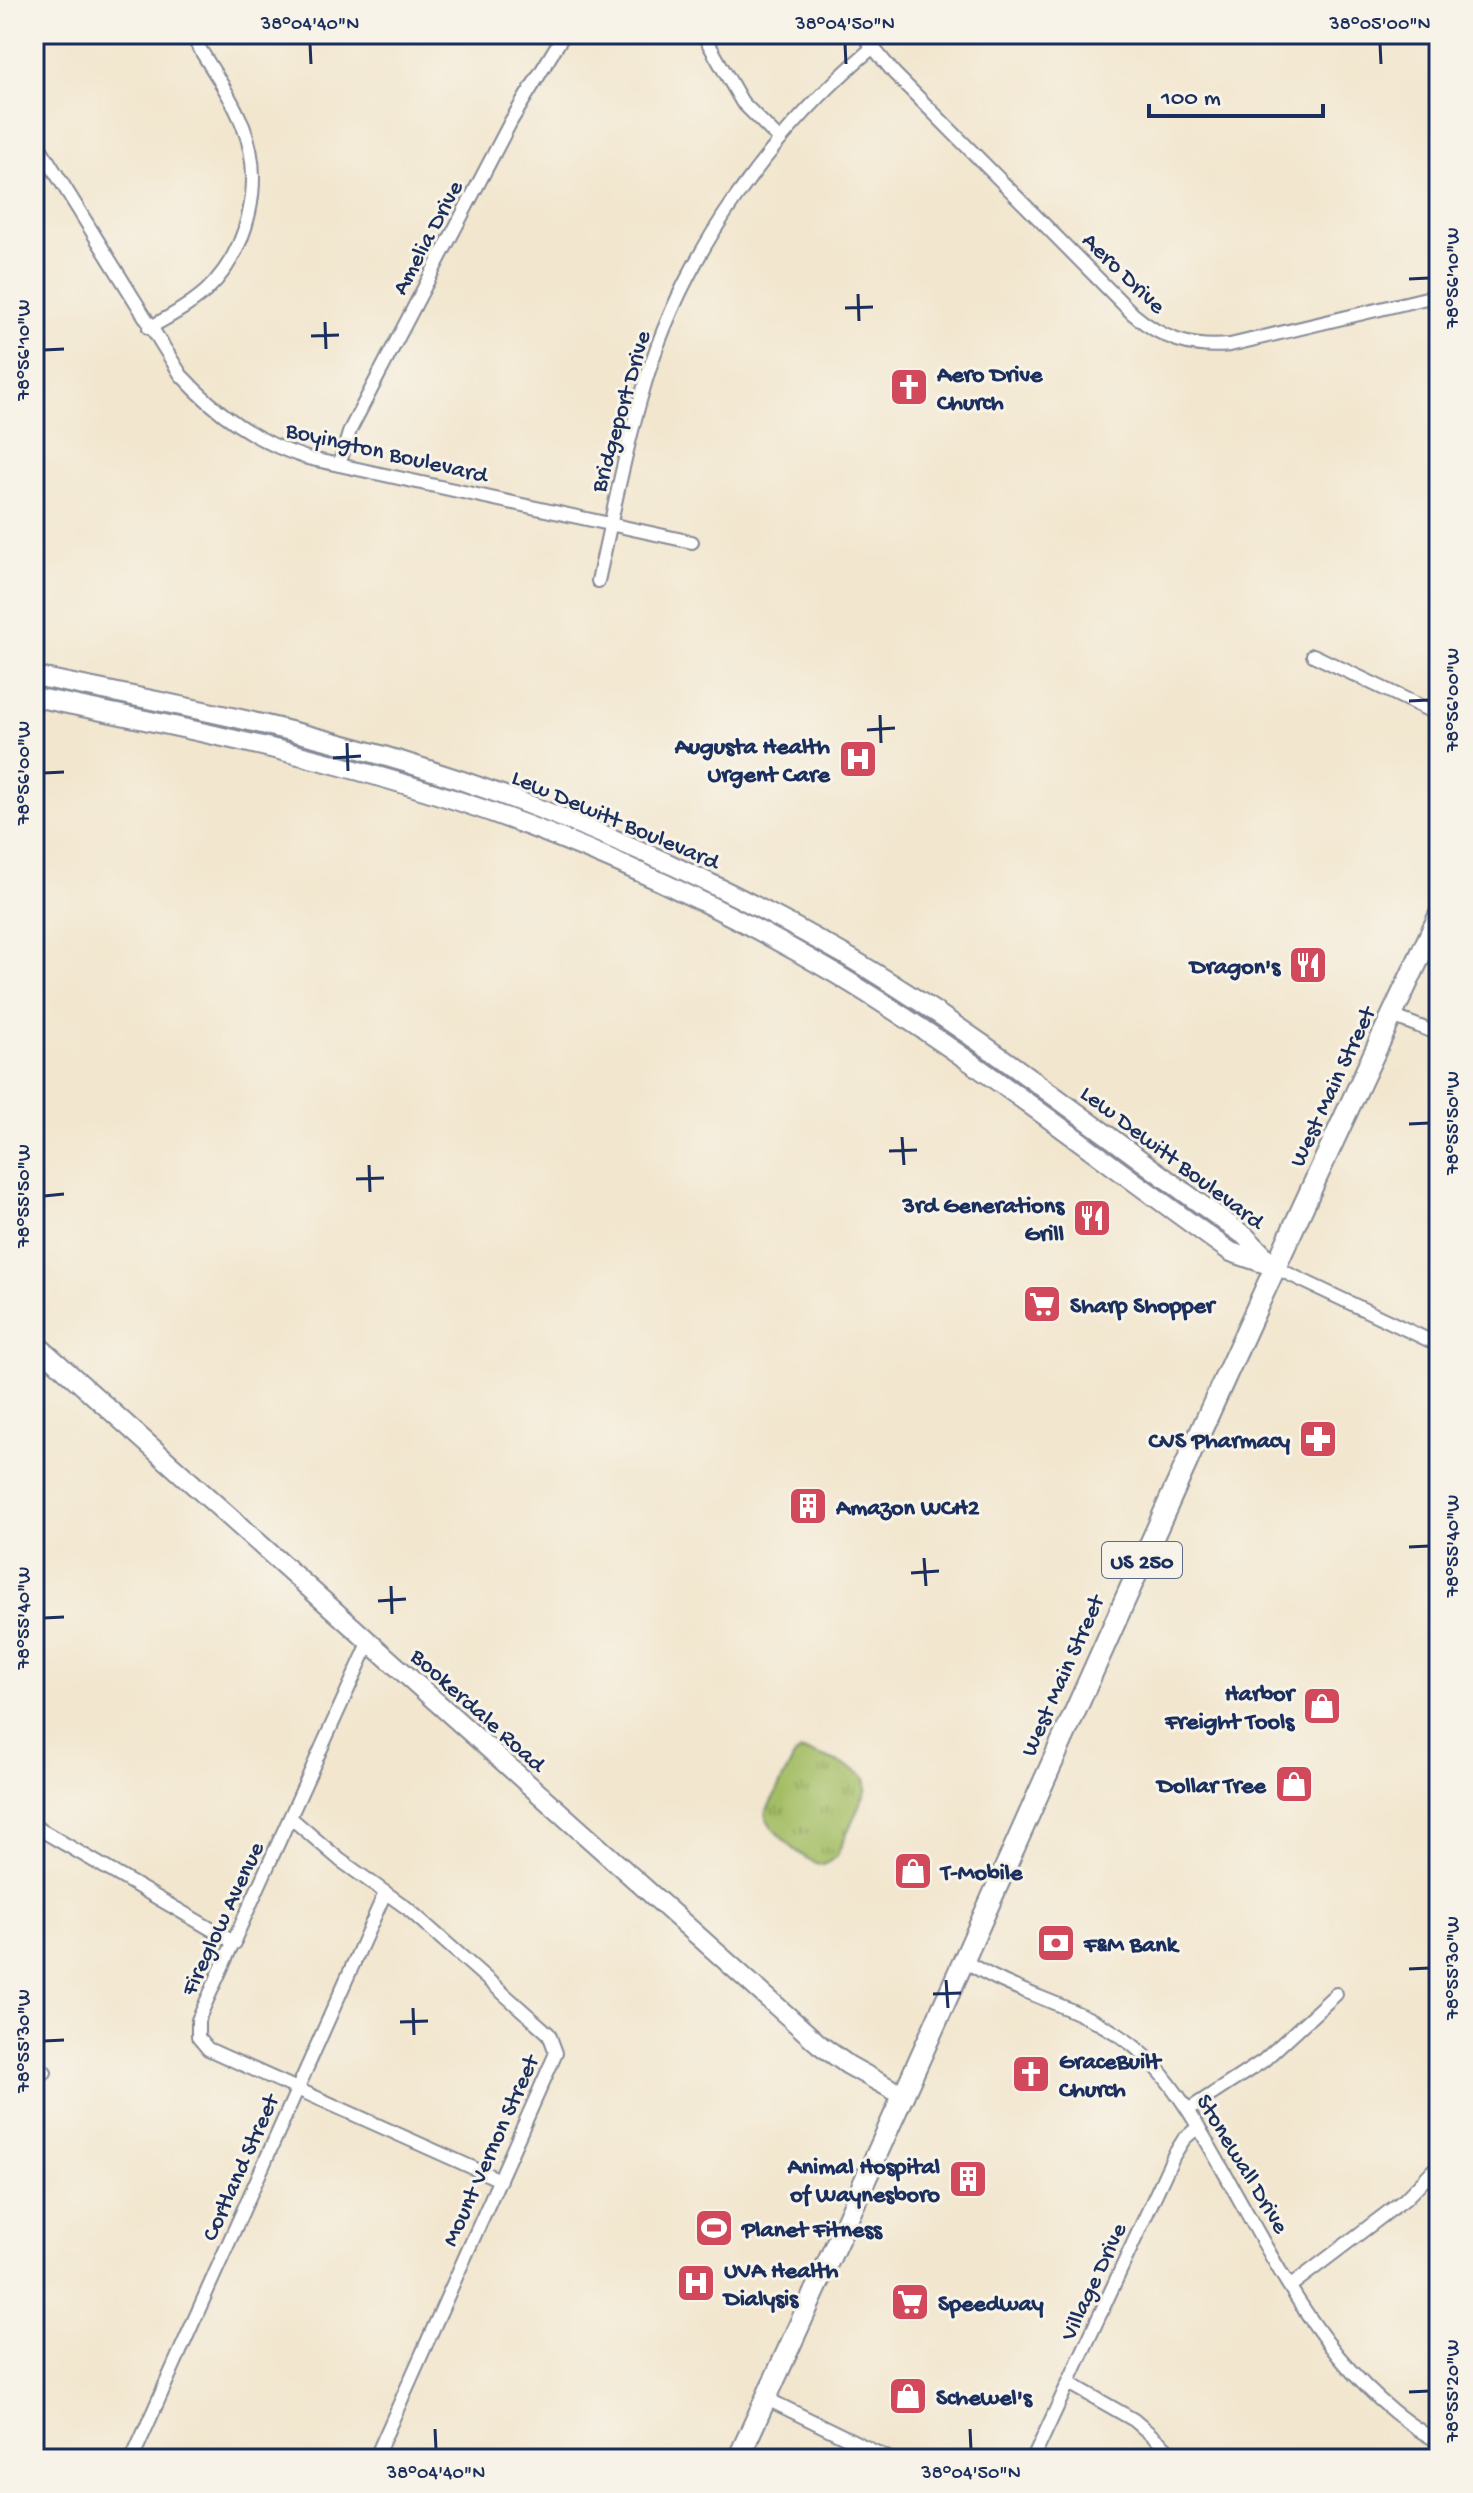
<svg xmlns="http://www.w3.org/2000/svg" width="1473" height="2493" viewBox="0 0 1473 2493" font-family="'Gochi Hand',sans-serif">
  <style>
    .grass { fill: url(#grass-tufts); stroke: #607662; stroke-width: 2 }
    .lines { fill: none; stroke-linecap: round; stroke-linejoin: round }
    .street-casing { stroke: #868a96; stroke-width: 16 }
    .secondary-casing { stroke: #868a96; stroke-width: 22 }
    .primary-casing { stroke: #868a96; stroke-width: 24 }
    .street { stroke: #fff; stroke-width: 12 }
    .secondary { stroke: #fff; stroke-width: 18 }
    .primary { stroke: #fff; stroke-width: 20 }
    .ticks { fill: none; stroke: #1b2f5e; stroke-width: 3 }
    .labels { text-anchor: middle; stroke-width: 6; stroke-linejoin: round; paint-order: stroke }
    .shield { fill: #f7f3e8; stroke: #5d6a87; stroke-width: 2 }
    .shield-label { font-size: 22px; font-weight: bold; fill: #1b2f5e }
    .street-label { font-size: 24px; fill: #1b2f5e; stroke: #f7f3e8 }
    .poi-label { font-size: 24px; font-weight: bold; fill: #1b2f5e; stroke: #f7f3e8; text-anchor: start }
    .neatline { fill: none; stroke: #1b2f5e; stroke-width: 3 }
    .ticks-label { font-size: 20px; text-anchor: middle; fill: #1b2f5e }
  </style>
  <defs>
    <pattern id="grass-tufts" width="24" height="20" patternUnits="userSpaceOnUse" patternTransform="scale(2)"><rect width="24" height="20" fill="#a4be65"/><path d="M3 7l-1-3M5 7V3M7 7l1-3M15 17l-1-3M17 17v-4M19 17l1-3" fill="none" stroke="#859b56"/></pattern>
  </defs>
  <rect width="100%" height="100%" fill="#f7f3e8"/>
  <filter id="ink" filterUnits="userSpaceOnUse"><feTurbulence type="fractalNoise" baseFrequency=".0125" numOctaves="2"/><feDisplacementMap in="SourceGraphic" scale="16" xChannelSelector="R" yChannelSelector="G"/><feConvolveMatrix kernelMatrix="1 2 1 2 8 2 1 2 1" color-interpolation-filters="sRGB"/></filter>
  <filter id="wash" filterUnits="userSpaceOnUse"><feTurbulence type="fractalNoise" baseFrequency=".006" numOctaves="4" result="noise"/><feDisplacementMap in="SourceGraphic" scale="32" xChannelSelector="R" yChannelSelector="G"/><feGaussianBlur stdDeviation="1.8" result="paint"/><feColorMatrix in="noise" values="0 0 0 0 0 0 0 0 0 0 0 0 0 0 0 0 0 1.4 0 .05"/><feComposite in="paint" operator="in"/></filter>
  <g filter="url(#wash)">
    <rect width="100%" height="100%" fill="#f2e6ce"/>
    <!-- grass -->
    <path class="grass" d="M801 1751C811 1751 858 1769 864 1777 867 1782 866 1785 866 1791L836 1857 824 1865C807 1864 770 1831 765 1814L794 1757Z"/>
  </g>
  <g filter="url(#ink)">
    <g class="lines">
      <!-- street casing -->
      <g class="street-casing">
        <path id="street" d="M703 34 742 102 780 140
          M862 34 894 73 1133 314C1162 339 1192 349 1230 345L1439 295
          M34 138 181 375C218 415 255 441 307 458L692 542
          M149 328C169 317 189 306 206 291 249 250 265 181 243 126 230 93 208 64 191 34
          M339 465 350 430 511 121 564 34
          M598 581C613 514 626 446 646 380 685 251 770 135 872 48
          M1313 655 1439 715
          M1392 1016 1439 1034
          M1276 1268 1439 1345
          M369 1643 198 2020V2037L208 2049 500 2180
          M291 1818 340 1860 407 1908 549 2034 556 2053 375 2459
          M34 1826 235 1943
          M965 1961C1026 2001 1104 2009 1154 2065 1183 2097 1203 2135 1224 2172 1280 2271 1335 2386 1439 2442
          M34 2078 45 2072
          M1188 2110 1263 2061 1336 1994
          M1292 2285 1405 2199 1439 2164
          M1069 2383 1134 2420 1179 2459
          M765 2398 890 2459
          M132 2459 385 1893
          M1033 2459 1174 2155 1184 2139 1198 2127"/>
      </g>
      <!-- secondary casing -->
      <g class="secondary-casing">
        <path id="secondary" d="M34 676C158 701 283 725 404 762 557 809 706 875 845 955 985 1037 1112 1142 1245 1236L1276 1268
          M34 697C155 722 276 746 394 781 547 825 699 893 836 974 974 1057 1100 1159 1231 1252L1269 1265
          M34 1342 820 2045 848 2065 904 2096"/>
      </g>
      <!-- primary casing -->
      <g class="primary-casing">
        <path id="primary" d="M738 2459C975 1946 1196 1426 1439 916"/>
      </g>
      <!-- street -->
      <use href="#street" class="street"/>
      <!-- secondary -->
      <use href="#secondary" class="secondary"/>
      <!-- primary -->
      <use href="#primary" class="primary"/>
    </g>
  </g>
  <!-- ticks -->
  <path class="ticks" d="M310 44 311 64M845 44 846 64M1380 44 1381 64M1409 279 1429 278M858 294 859 321M845 308 873 307M325 322 326 349M311 336 339 335M44 350 64 349M1409 701 1429 700M880 715 881 743M867 730 895 728M347 743 348 771M333 758 361 756M44 773 64 772M1409 1124 1429 1123M902 1137 904 1165M889 1151 917 1150M369 1165 370 1192M356 1179 384 1178M44 1196 64 1194M1409 1547 1429 1546M924 1558 926 1586M911 1573 939 1571M391 1586 392 1614M378 1601 406 1599M44 1618 64 1617M1409 1969 1429 1968M946 1980 948 2008M933 1994 961 1993M413 2008 414 2035M400 2022 428 2021M44 2041 64 2040M1409 2392 1429 2391M435 2429 436 2449M970 2429 971 2449"/>
  <!-- icons -->
  <defs>
    <g id="church-square" transform="scale(2)"><rect x="-9" y="-9" width="18" height="18" rx="4" fill="#d1495b" stroke="#f7f3e8"/><path d="M-1.2-6h2.4v3.5h3.3v2.4h-3.3V6h-2.4V-.1h-3.3v-2.4h3.3Z" fill="#fff"/></g>
    <g id="hospital-square" transform="scale(2)"><rect x="-9" y="-9" width="18" height="18" rx="4" fill="#d1495b" stroke="#f7f3e8"/><path d="M-5-5h3v3.5h4V-5h3V5h-3V1.5h-4V5h-3Z" fill="#fff"/></g>
    <g id="restaurant-square" transform="scale(2)"><rect x="-9" y="-9" width="18" height="18" rx="4" fill="#d1495b" stroke="#f7f3e8"/><path d="M-5-6h1v4h1v-4h1v4h1v-4h1v5L-1.5 .5V6h-2V.5L-5-1ZM5-6V6H3V1.5H1.5Q1.5-4 5-6Z" fill="#fff"/></g>
    <g id="supermarket-square" transform="scale(2)"><rect x="-9" y="-9" width="18" height="18" rx="4" fill="#d1495b" stroke="#f7f3e8"/><path d="M-6-5.5h2.5l.6 2H6L4.5 2H-2.5L-4.4-4H-6ZM-1.5 3.2a1.3 1.3 0 1 0 .1 0ZM3 3.2a1.3 1.3 0 1 0 .1 0Z" fill="#fff"/></g>
    <g id="pharmacy-square" transform="scale(2)"><rect x="-9" y="-9" width="18" height="18" rx="4" fill="#d1495b" stroke="#f7f3e8"/><path d="M-2-6h4v4h4v4h-4v4h-4v-4h-4v-4h4Z" fill="#fff"/></g>
    <g id="building-square" transform="scale(2)"><rect x="-9" y="-9" width="18" height="18" rx="4" fill="#d1495b" stroke="#f7f3e8"/><path d="M-4-6H4V6H1V3H-1V6H-4ZM-2.5-4.3h1.7v1.8h-1.7ZM.8-4.3h1.7v1.8H.8ZM-2.5-1h1.7V.8h-1.7ZM.8-1h1.7V.8H.8Z" fill="#fff"/></g>
    <g id="shop-square" transform="scale(2)"><rect x="-9" y="-9" width="18" height="18" rx="4" fill="#d1495b" stroke="#f7f3e8"/><path d="M-5-2.5h2.3a2.7 3.5 0 0 1 5.4 0H5L5.5 6h-11ZM-1.5-2.5h3a1.5 2.3 0 0 0-3 0Z" fill="#fff"/></g>
    <g id="bank-square" transform="scale(2)"><rect x="-9" y="-9" width="18" height="18" rx="4" fill="#d1495b" stroke="#f7f3e8"/><path d="M-6-4H6V4H-6ZM0-2.3a2.3 2.3 0 1 0 0 4.6a2.3 2.3 0 1 0 0-4.6Z" fill="#fff"/></g>
    <g id="stadium-square" transform="scale(2)"><rect x="-9" y="-9" width="18" height="18" rx="4" fill="#d1495b" stroke="#f7f3e8"/><path d="M0-5a6.5 5 0 1 0 0 10a6.5 5 0 1 0 0-10ZM-3.5-1.8h7v3.6h-7Z" fill="#fff"/></g>
  </defs>
  <g fill-rule="evenodd">
    <use href="#church-square" x="909" y="387"/>
    <use href="#hospital-square" x="858" y="759"/>
    <use href="#restaurant-square" x="1308" y="965"/>
    <use href="#restaurant-square" x="1092" y="1218"/>
    <use href="#supermarket-square" x="1042" y="1304"/>
    <use href="#pharmacy-square" x="1318" y="1439"/>
    <use href="#building-square" x="808" y="1506"/>
    <use href="#shop-square" x="1322" y="1706"/>
    <use href="#shop-square" x="1294" y="1784"/>
    <use href="#shop-square" x="913" y="1871"/>
    <use href="#bank-square" x="1056" y="1943"/>
    <use href="#church-square" x="1031" y="2074"/>
    <use href="#building-square" x="968" y="2179"/>
    <use href="#stadium-square" x="714" y="2228"/>
    <use href="#hospital-square" x="696" y="2283"/>
    <use href="#supermarket-square" x="910" y="2302"/>
    <use href="#shop-square" x="908" y="2396"/>
  </g>
  <g class="labels">
    <!-- shield labels -->
    <rect class="shield" x="1102" y="1542" width="80" height="36" rx="6"/>
    <g class="shield-label">
      <text x="1142" y="1568">US 250</text>
    </g>
    <!-- street labels -->
    <g class="street-label">
      <text transform="translate(426 237) rotate(-62)" y="8">Amelia Drive</text>
      <text transform="translate(1125 272) rotate(44)" y="8">Aero Drive</text>
      <text transform="translate(619 411) rotate(-74)" y="8">Bridgeport Drive</text>
      <text transform="translate(387 451) rotate(13)" y="8">Boyington Boulevard</text>
      <text transform="translate(616 818) rotate(23)" y="8">Lew Dewitt Boulevard</text>
      <text transform="translate(1331 1086) rotate(-65)" y="8">West Main Street</text>
      <text transform="translate(1173 1156) rotate(37)" y="8">Lew Dewitt Boulevard</text>
      <text transform="translate(1061 1675) rotate(-66)" y="8">West Main Street</text>
      <text transform="translate(479 1709) rotate(42)" y="8">Bookerdale Road</text>
      <text transform="translate(221 1918) rotate(-65)" y="8">Fireglow Avenue</text>
      <text transform="translate(489 2150) rotate(-66)" y="8">Mount Vernon Street</text>
      <text transform="translate(1244 2163) rotate(59)" y="8">Stonewall Drive</text>
      <text transform="translate(239 2167) rotate(-66)" y="8">Cortland Street</text>
      <text transform="translate(1092 2281) rotate(-65)" y="8">Village Drive</text>
    </g>
    <!-- poi labels -->
    <g class="poi-label">
      <text x="937" y="381">Aero Drive<tspan x="937" dy="28">Church</tspan></text>
      <text x="830" y="753" text-anchor="end">Augusta Health<tspan x="830" dy="28">Urgent Care</tspan></text>
      <text x="1280" y="973" text-anchor="end">Dragon's</text>
      <text x="1064" y="1212" text-anchor="end">3rd Generations<tspan x="1064" dy="28">Grill</tspan></text>
      <text x="1070" y="1312">Sharp Shopper</text>
      <text x="1290" y="1447" text-anchor="end">CVS Pharmacy</text>
      <text x="836" y="1514">Amazon WCH2</text>
      <text x="1294" y="1700" text-anchor="end">Harbor<tspan x="1294" dy="28">Freight Tools</tspan></text>
      <text x="1266" y="1792" text-anchor="end">Dollar Tree</text>
      <text x="941" y="1879">T-Mobile</text>
      <text x="1084" y="1951">F&amp;M Bank</text>
      <text x="1059" y="2068">GraceBuilt<tspan x="1059" dy="28">Church</tspan></text>
      <text x="940" y="2173" text-anchor="end">Animal Hospital<tspan x="940" dy="28">of Waynesboro</tspan></text>
      <text x="742" y="2236">Planet Fitness</text>
      <text x="724" y="2277">UVA Health<tspan x="724" dy="28">Dialysis</tspan></text>
      <text x="938" y="2310">Speedway</text>
      <text x="936" y="2404">Schewel's</text>
    </g>
  </g>
  <!-- margin -->
  <rect width="1473" height="2493" fill="none" stroke="#f7f3e8" stroke-width="88"/>
  <!-- scale -->
  <path d="M1149 104v12h174v-12" fill="none" stroke="#1b2f5e" stroke-width="4"/>
  <text x="1161" y="104" font-size="24" fill="#1b2f5e" stroke="#f7f3e8" stroke-width="6" paint-order="stroke">100 m</text>
  <rect x="44" y="44" width="1385" height="2405" class="neatline"/>
  <g class="ticks-label">
    <text x="310" y="29">38°04'40"N</text>
    <text x="845" y="29">38°04'50"N</text>
    <text x="1380" y="29">38°05'00"N</text>
    <text transform="translate(1451 278) rotate(-90)" y="7">78°56'10"W</text>
    <text transform="translate(22 350) rotate(-90)" y="7">78°56'10"W</text>
    <text transform="translate(1451 700) rotate(-90)" y="7">78°56'00"W</text>
    <text transform="translate(22 773) rotate(-90)" y="7">78°56'00"W</text>
    <text transform="translate(1451 1123) rotate(-90)" y="7">78°55'50"W</text>
    <text transform="translate(22 1196) rotate(-90)" y="7">78°55'50"W</text>
    <text transform="translate(1451 1546) rotate(-90)" y="7">78°55'40"W</text>
    <text transform="translate(22 1618) rotate(-90)" y="7">78°55'40"W</text>
    <text transform="translate(1451 1968) rotate(-90)" y="7">78°55'30"W</text>
    <text transform="translate(22 2041) rotate(-90)" y="7">78°55'30"W</text>
    <text transform="translate(1451 2391) rotate(-90)" y="7">78°55'20"W</text>
    <text x="436" y="2478">38°04'40"N</text>
    <text x="971" y="2478">38°04'50"N</text>
  </g>
</svg>
